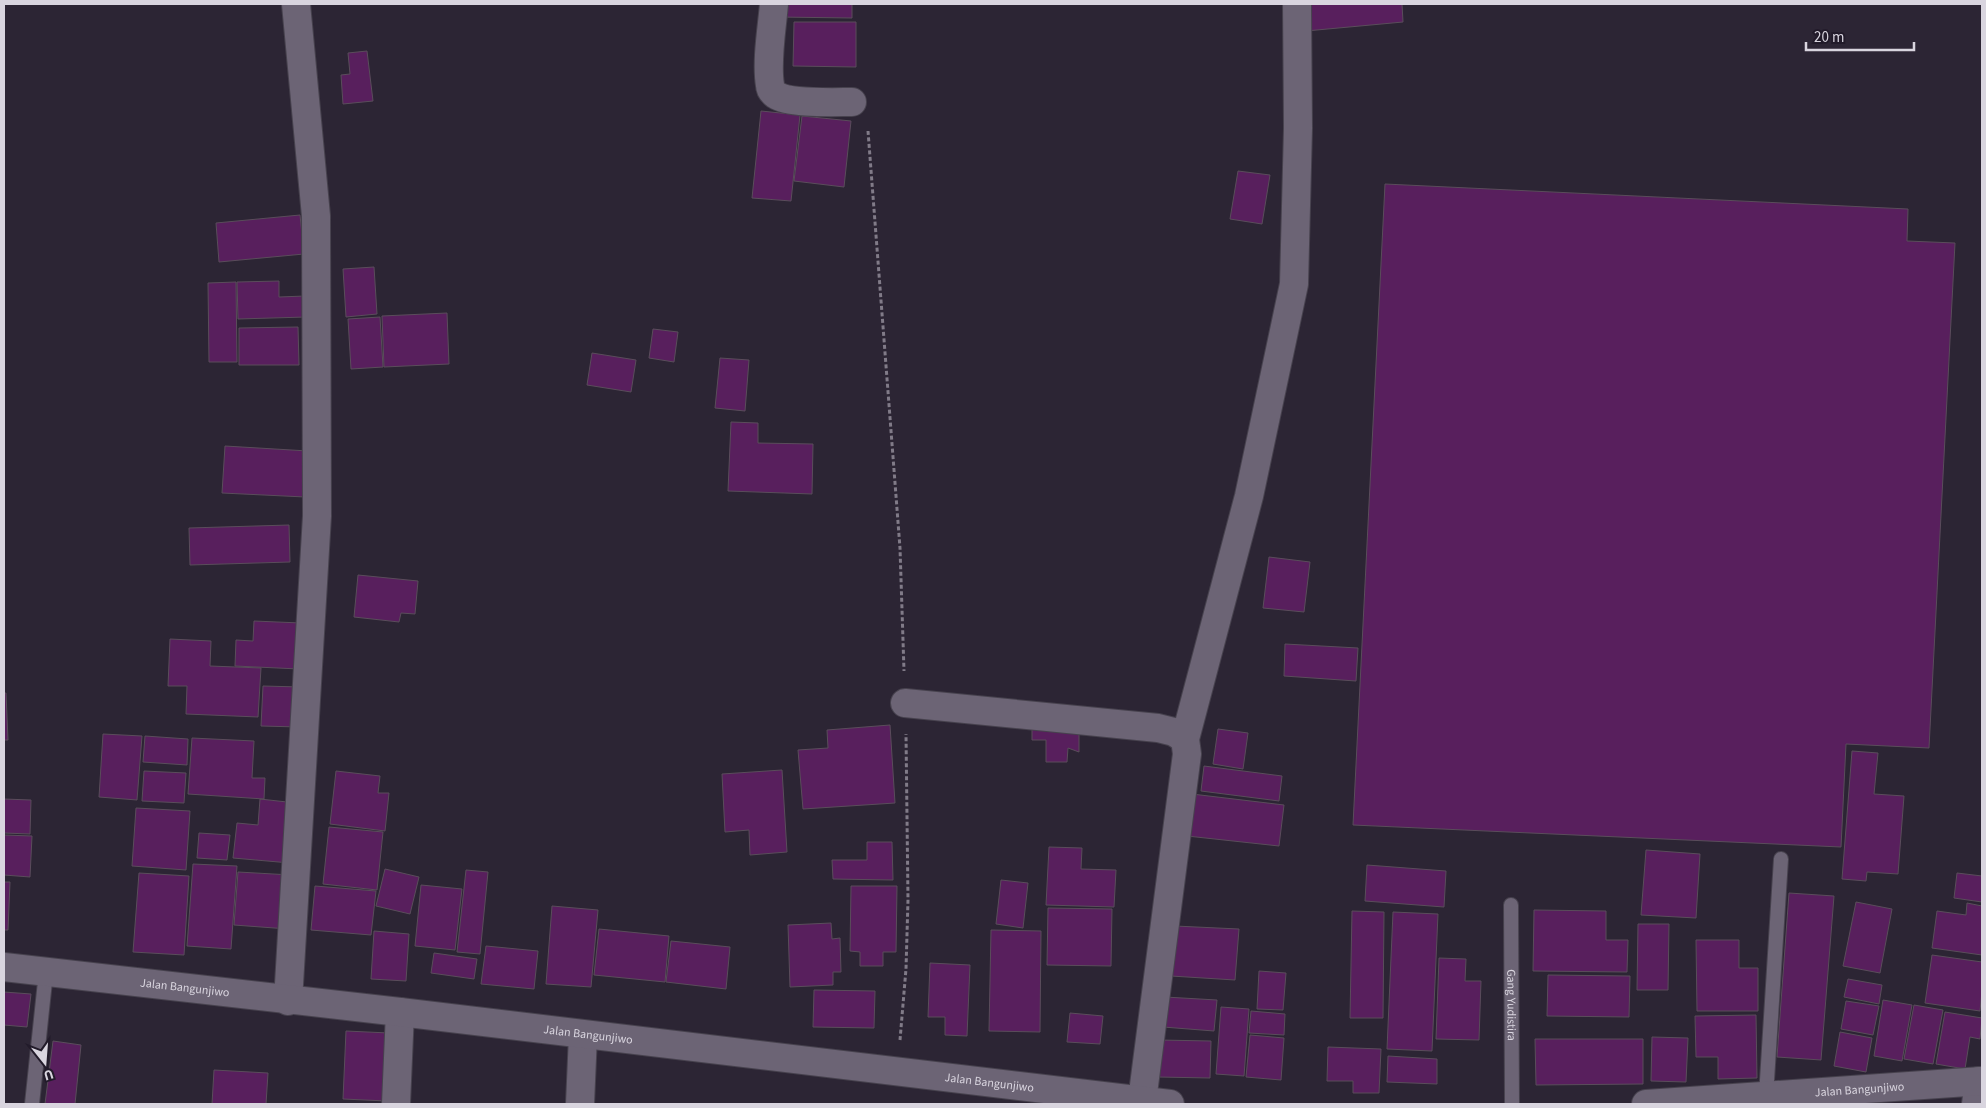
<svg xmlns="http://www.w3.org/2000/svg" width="1986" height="1108" viewBox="0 0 1986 1108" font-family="'Source Sans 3',sans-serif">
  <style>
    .building { fill: #581f5d; stroke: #5a4d5b }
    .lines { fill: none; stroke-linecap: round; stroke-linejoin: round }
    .lane-casing { stroke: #47424e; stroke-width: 16 }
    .street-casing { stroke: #47424e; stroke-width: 30 }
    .secondary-casing { stroke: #47424e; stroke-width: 30 }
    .path { stroke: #817b88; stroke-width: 3; stroke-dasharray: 4 2.5; stroke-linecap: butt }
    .lane { stroke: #6c6475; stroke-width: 14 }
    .street { stroke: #6c6475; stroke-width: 28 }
    .secondary { stroke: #6c6475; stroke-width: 28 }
    .labels { text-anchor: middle; stroke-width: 4; stroke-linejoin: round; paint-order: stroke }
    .street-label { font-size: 12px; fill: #d9d5df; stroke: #221b2a }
  </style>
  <rect width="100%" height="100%" fill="#2c2534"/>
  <!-- building -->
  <path class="building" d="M777 4H852V18L777 17Z
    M1303 4H1402L1403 22 1306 31Z
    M794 22H856V67L793 66Z
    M367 51 373 101 343 104 341 75 350 74 348 53Z
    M761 111 800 115 791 201 752 198Z
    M802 116 851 121 844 187 794 181Z
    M1238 171 1270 175 1262 224 1230 219Z
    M1385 184 1908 209 1907 241 1955 243 1929 748 1846 744 1841 847 1353 825Z
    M300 215 304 254 219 262 216 223Z
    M374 267 377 314 346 317 343 269Z
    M279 281V297L305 296 306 317 238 319 237 282Z
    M236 282 237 362H209L208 283Z
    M447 313 449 364 384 367 382 316Z
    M380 317 383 367 351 369 348 319Z
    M298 327 299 365H239V328Z
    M653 329 678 332 674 362 649 358Z
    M592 353 636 360 631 392 587 385Z
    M720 358 749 360 745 411 715 408Z
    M731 422 758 423V443L813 444 812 494 728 491Z
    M225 446 308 451 305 497 222 493Z
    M289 525 290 562 190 565 189 528Z
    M1269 557 1310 562 1304 612 1263 608Z
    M358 575 418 581 415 614 401 613 399 622 354 617Z
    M254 621 301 623 299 669 235 666 236 640 253 641Z
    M170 639 211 641 210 666 261 668 258 717 186 714 187 686H168Z
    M1285 644 1358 648 1356 681 1284 676Z
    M263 686 301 687 299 727 261 726Z
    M4 693H6L8 740H4Z
    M1032 722 1079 723V752L1068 748 1067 762H1046V740H1032Z
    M890 725 895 803 803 809 798 750 828 748 827 730Z
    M1218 729 1248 733 1243 769 1213 764Z
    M103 734 142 736 137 800 99 797Z
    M145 736 188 739 187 765 143 762Z
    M192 738 254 741 252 778H265L264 799 188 794Z
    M1852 751 1878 753 1874 794 1904 796 1898 874 1867 872 1866 881 1842 879Z
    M1204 766 1282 776 1279 801 1201 791Z
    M782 770 787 852 750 855 749 830 725 832 722 774Z
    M144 771 186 773 184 803 142 801Z
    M336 771 380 776 378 793H389L385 831 330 824Z
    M1192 794 1284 805 1279 846 1187 836Z
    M4 799 31 800 30 834 4 833Z
    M260 799 296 803 290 863 233 858 237 823 258 825Z
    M136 808 190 811 186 870 132 866Z
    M329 827 383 832 377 890 323 884Z
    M199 833 230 835 227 860 197 858Z
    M4 835 32 836 30 877 4 875Z
    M867 842H892L893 880 833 879 832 860H867Z
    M1049 847 1082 848 1081 869 1116 870 1114 907 1046 905Z
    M1646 850 1700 854 1696 918 1641 915Z
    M193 864 237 866 231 949 187 946Z
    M1367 865 1446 871 1444 907 1365 901Z
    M385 869 419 877 410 914 376 906Z
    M466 870 488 872 480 954 457 952Z
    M238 872 291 875 288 929 234 925Z
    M139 873 189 876 184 955 133 952Z
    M1957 873 1982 876V902L1954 898Z
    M1001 880 1028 883 1023 928 996 924Z
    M4 882H10L8 930H4Z
    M421 885 462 889 455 950 415 946Z
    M315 886 376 891 371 935 311 930Z
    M851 886H897L896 952H883V966H860V952L850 951Z
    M1789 893 1834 896 1821 1060 1777 1057Z
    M1856 902 1892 909 1880 973 1843 966Z
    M1967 903 1982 906V955L1932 948 1937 911 1966 915Z
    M552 906 598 910 591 987 546 984Z
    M1048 908 1112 909 1111 966 1047 965Z
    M1534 910 1606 911V940H1628L1627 972 1533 971Z
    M1352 911 1384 912 1383 1018H1350Z
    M1393 912 1438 914 1432 1051 1387 1049Z
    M831 923 832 939 840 938 841 972H833V985L790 987 788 925Z
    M1638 924H1669L1668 990H1637Z
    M1175 926 1239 929 1235 980 1171 976Z
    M599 929 669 936 665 982 594 975Z
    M991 930 1041 931 1040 1032 989 1031Z
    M374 931 409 934 406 981 371 979Z
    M1696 940H1739V968H1758V1011H1697Z
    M671 941 730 947 726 989 666 982Z
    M486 946 538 951 534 989 481 984Z
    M434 953 477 959 474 979 431 973Z
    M1932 955 1982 962V991L1980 1011 1925 1003Z
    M1439 958 1466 959 1465 981H1481L1479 1040 1436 1039Z
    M930 963 970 965 967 1036 945 1035V1017H928Z
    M1259 971 1286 973 1283 1010 1257 1009Z
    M1548 975 1630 976 1629 1017 1547 1016Z
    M1848 979 1882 985 1879 1004 1844 997Z
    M814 990 875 991 874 1028 813 1027Z
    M4 992 31 994 27 1027 4 1025Z
    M1165 997 1217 1000 1214 1031 1163 1027Z
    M1883 1000 1912 1005 1902 1061 1874 1056Z
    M1846 1001 1879 1006 1873 1035 1841 1029Z
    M1914 1005 1943 1010 1933 1064 1904 1059Z
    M1221 1007 1249 1009 1244 1076 1216 1074Z
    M1251 1011 1285 1014 1284 1035 1249 1033Z
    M1945 1012 1982 1018 1980 1039 1970 1037 1965 1069 1936 1064Z
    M1070 1013 1103 1016 1100 1044 1067 1042Z
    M1756 1015 1757 1078 1718 1079V1057H1696L1695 1016Z
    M346 1031 389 1033 387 1101 343 1099Z
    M1840 1032 1872 1038 1866 1072 1834 1066Z
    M1250 1035 1284 1038 1281 1080 1246 1077Z
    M1652 1037 1688 1038 1686 1082 1651 1081Z
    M1535 1039H1643V1084L1536 1085Z
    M1159 1040 1211 1041 1210 1078 1158 1077Z
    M53 1041 81 1045 75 1104H45Z
    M1328 1047 1381 1049 1379 1093H1353V1081H1327Z
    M1388 1056 1437 1059V1084L1387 1082Z
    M214 1070 268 1073 266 1104H212Z"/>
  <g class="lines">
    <!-- lane casing -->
    <g class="lane-casing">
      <g id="lane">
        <path id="s1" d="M1511 905 1512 1104"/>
        <path d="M1766 1096 1781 859"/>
        <path d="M32 1104 46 972"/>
      </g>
    </g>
    <!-- street casing -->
    <g class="street-casing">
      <path id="street" d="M774 4C772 27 766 62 770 85 770 89 772 92 776 95 789 104 834 102 852 102
        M905 703 1158 728 1174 732 1185 739 1187 754 1142 1101
        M1185 739 1249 496 1294 284 1298 128 1297 4
        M288 1001 317 516 316 216 296 4
        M396 1104 400 1012
        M580 1104 583 1035
        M1976 1104 1979 1081"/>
    </g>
    <!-- secondary casing -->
    <g class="secondary-casing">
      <g id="secondary">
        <path id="s2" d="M4 967 400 1012 1170 1104"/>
        <path id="s3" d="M1646 1104 1982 1081"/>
      </g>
    </g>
    <!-- path -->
    <path class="path" d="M868 131 900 548 904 671
      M900 1040 906 969 908 900 906 734"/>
    <!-- lane -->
    <use href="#lane" class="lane"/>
    <!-- street -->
    <use href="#street" class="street"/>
    <!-- secondary -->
    <use href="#secondary" class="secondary"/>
  </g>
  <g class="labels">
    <!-- street labels -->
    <g class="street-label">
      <text dy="4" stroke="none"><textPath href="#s2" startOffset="182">Jalan Bangunjiwo</textPath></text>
      <text dy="4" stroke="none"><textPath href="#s1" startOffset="100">Gang Yudistira</textPath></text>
      <text dy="4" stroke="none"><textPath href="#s2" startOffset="588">Jalan Bangunjiwo</textPath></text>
      <text dy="4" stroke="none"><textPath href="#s2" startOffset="992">Jalan Bangunjiwo</textPath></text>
      <text dy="4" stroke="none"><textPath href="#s3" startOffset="214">Jalan Bangunjiwo</textPath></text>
    </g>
  </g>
  <!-- border -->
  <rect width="1986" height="1108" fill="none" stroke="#d9d5df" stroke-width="10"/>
  <!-- north arrow -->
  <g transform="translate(45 1063) rotate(163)" stroke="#221b2a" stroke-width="4" paint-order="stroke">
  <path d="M0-4L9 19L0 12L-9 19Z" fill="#d9d5df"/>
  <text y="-8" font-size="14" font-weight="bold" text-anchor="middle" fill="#d9d5df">U</text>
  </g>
  <!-- scale -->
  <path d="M1806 42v8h108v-8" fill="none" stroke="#d9d5df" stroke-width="2.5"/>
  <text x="1814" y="42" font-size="15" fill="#d9d5df" stroke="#221b2a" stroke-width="4" paint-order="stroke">20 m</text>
</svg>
